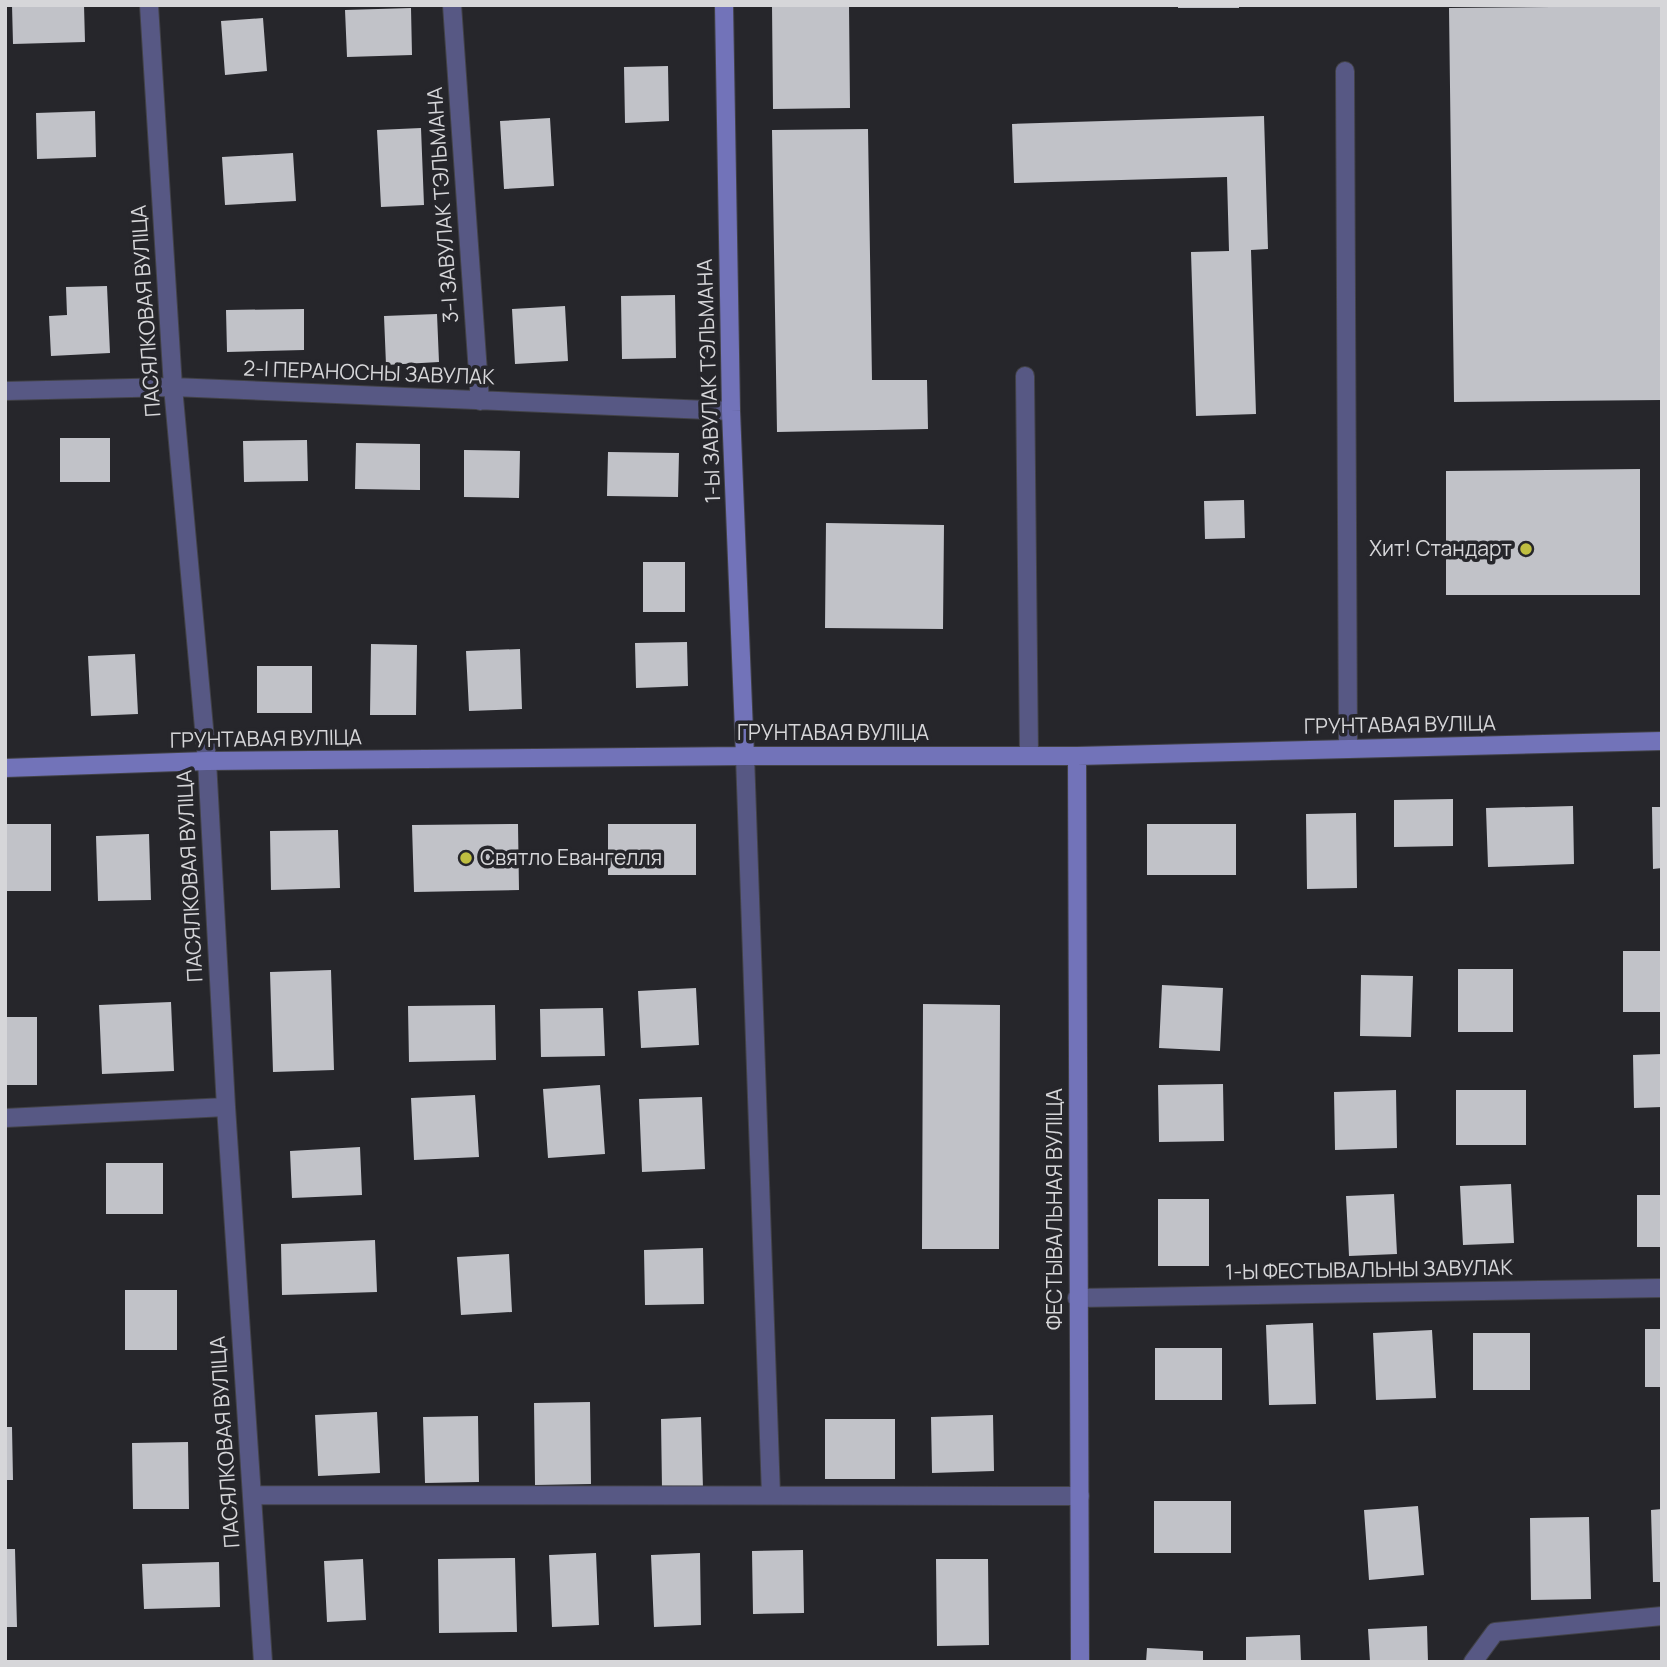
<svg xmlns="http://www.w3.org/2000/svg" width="1667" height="1667" viewBox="0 0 1667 1667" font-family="Manrope,sans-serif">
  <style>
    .building { fill: #c1c2c8 }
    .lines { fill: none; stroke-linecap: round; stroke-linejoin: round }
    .lane-casing { stroke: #424247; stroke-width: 20 }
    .street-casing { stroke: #424247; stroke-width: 20 }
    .secondary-casing { stroke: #424247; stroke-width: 20 }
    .lane { stroke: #575884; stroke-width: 18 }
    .street { stroke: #575884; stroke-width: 18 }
    .secondary { stroke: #7273b9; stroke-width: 18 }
    .poi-dot { fill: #bfbe41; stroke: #26262b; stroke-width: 2.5 }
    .labels { text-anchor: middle; stroke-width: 7; stroke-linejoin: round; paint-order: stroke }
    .street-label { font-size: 21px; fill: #d6d6d9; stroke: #26262b }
    .poi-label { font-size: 21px; fill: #d6d6d9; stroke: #26262b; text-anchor: end }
  </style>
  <rect width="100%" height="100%" fill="#26262b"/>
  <!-- building -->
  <path class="building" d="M12 5H84L85 42 13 44Z
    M772 5H849L850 108 773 109Z
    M1178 5H1239V8H1178Z
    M1662 6V400L1454 402 1449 8Z
    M411 8 412 55 347 57 345 10Z
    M263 18 267 71 225 75 221 21Z
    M668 66 669 121 625 123 624 67Z
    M95 111 96 157 37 159 36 113Z
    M1264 116 1268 249 1251 250 1256 414 1196 416 1191 252 1229 251 1227 177 1014 183 1012 124Z
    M550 118 554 186 504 189 500 121Z
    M421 128 424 205 381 207 377 130Z
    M868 129 872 380H927L928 429 777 432 772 130Z
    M293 153 296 201 225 205 222 157Z
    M107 286 110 353 51 356 49 316 67 315 66 287Z
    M675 295 676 358 622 359 621 296Z
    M565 306 568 361 515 364 512 309Z
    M304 309V350L227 352 226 310Z
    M437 314 439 362 386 365 384 316Z
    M60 438H110V482H60Z
    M307 440 308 481 244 482 243 441Z
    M356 443 420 444V490L355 489Z
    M464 450 520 451 519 498 464 497Z
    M608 452 679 453 678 497 607 496Z
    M1640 469V595H1446V471Z
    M1244 500 1245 538 1205 539 1204 501Z
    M826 523 944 525 943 629 825 628Z
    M643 562H685V612H643Z
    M687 642 688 686 636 688 635 643Z
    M371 644 417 645 416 715H370Z
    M520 649 522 709 469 711 466 651Z
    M135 654 138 714 91 716 88 656Z
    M257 666H312V713H257Z
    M1453 799V846L1394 847V800Z
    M1573 806 1574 864 1488 867 1486 808Z
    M1652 807H1662V868L1653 869Z
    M1356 813 1357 888 1307 889 1306 814Z
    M5 824H51V891H5Z
    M518 824 519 890 414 892 412 825Z
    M608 824H696V875H608Z
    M1147 824H1236V875H1147Z
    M338 830 340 888 271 890 270 831Z
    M149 834 151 900 98 901 96 836Z
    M1623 951H1662V1012H1623Z
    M1458 969H1513V1032H1458Z
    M331 970 334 1070 273 1072 270 972Z
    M1361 975 1413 976 1411 1037 1360 1036Z
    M1162 985 1223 988 1220 1051 1159 1048Z
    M696 988 699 1045 641 1048 638 991Z
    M171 1002 174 1071 102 1074 99 1005Z
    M923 1004 1000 1005 999 1249H922Z
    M495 1005 496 1060 409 1062 408 1006Z
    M603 1008 605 1056 541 1057 540 1009Z
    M5 1017H37V1085H5Z
    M1662 1054V1107L1634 1108 1633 1055Z
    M1223 1084 1224 1141 1159 1142 1158 1085Z
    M600 1085 605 1154 548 1158 543 1089Z
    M1396 1090 1397 1148 1335 1150 1334 1092Z
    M1456 1090H1526V1145H1456Z
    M475 1095 479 1157 414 1160 411 1098Z
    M702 1097 705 1169 642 1172 639 1099Z
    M360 1147 362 1195 292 1198 290 1151Z
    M106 1163H163V1214H106Z
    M1511 1184 1514 1243 1463 1245 1460 1186Z
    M1394 1194 1397 1254 1349 1256 1346 1196Z
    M1637 1195H1662V1247H1637Z
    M1158 1199H1209V1266H1158Z
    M375 1240 377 1292 282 1295 281 1244Z
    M703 1248 704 1304 645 1305 644 1250Z
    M509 1254 512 1312 461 1315 457 1257Z
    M125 1290H177V1350H125Z
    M1313 1323 1316 1404 1269 1405 1266 1325Z
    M1645 1329H1662V1387H1645Z
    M1432 1330 1436 1398 1376 1400 1373 1333Z
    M1473 1333H1530V1390H1473Z
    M1155 1348H1222V1400H1155Z
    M590 1402 591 1484 535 1485 534 1403Z
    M377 1412 380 1473 318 1476 315 1415Z
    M993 1415 994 1471 932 1473 931 1417Z
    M478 1416 479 1482 425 1483 423 1417Z
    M701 1417 703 1489 662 1490 661 1419Z
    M825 1419H895V1479H825Z
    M5 1427H12L13 1480H5Z
    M188 1442 189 1509H133L132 1443Z
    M1154 1501H1231V1553H1154Z
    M1418 1506 1424 1575 1369 1580 1364 1510Z
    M1662 1509V1582H1653L1651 1510Z
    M1589 1517 1591 1599 1531 1600 1530 1518Z
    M5 1549H15L17 1627H5Z
    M803 1550 804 1613 753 1614 752 1551Z
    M596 1553 599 1625 552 1627 549 1555Z
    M700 1553 701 1625 654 1627 651 1555Z
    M515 1558 517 1632 439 1633 438 1559Z
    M363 1559 366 1620 327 1622 324 1561Z
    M936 1559H988L989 1645 937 1646Z
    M219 1562 220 1607 144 1609 142 1564Z
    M1427 1626 1428 1662H1370L1368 1629Z
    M1300 1635 1301 1662H1246V1637Z
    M1147 1648 1203 1651V1662H1146Z"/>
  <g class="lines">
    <!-- lane casing -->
    <g class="lane-casing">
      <path id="lane" d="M1345 71 1348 749
        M1025 376 1029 756"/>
    </g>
    <!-- street casing -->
    <g class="street-casing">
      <path id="street" d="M149 5 173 387 207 761 226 1107 263 1662
        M452 5 480 401
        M5 391 173 387 731 411
        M745 756 771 1495
        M5 1118 226 1107
        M1077 1298 1662 1288
        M252 1495 1080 1496
        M1473 1662 1495 1632 1662 1616"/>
    </g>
    <!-- secondary casing -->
    <g class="secondary-casing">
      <path id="secondary" d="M724 5 731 411 745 756
        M1077 756 1080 1662
        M5 768 207 761 745 756H1077L1662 741"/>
    </g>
    <!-- lane -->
    <use href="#lane" class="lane"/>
    <!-- street -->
    <use href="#street" class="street"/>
    <!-- secondary -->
    <use href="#secondary" class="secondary"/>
  </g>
  <!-- markers -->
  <g class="poi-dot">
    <circle cx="1526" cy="549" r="7"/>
    <circle cx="466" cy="858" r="7"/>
  </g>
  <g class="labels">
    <!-- street labels -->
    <g class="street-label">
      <text transform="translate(443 205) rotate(-94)" y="7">3-І ЗАВУЛАК ТЭЛЬМАНА</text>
      <text transform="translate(146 311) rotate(-94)" y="7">ПАСЯЛКОВАЯ ВУЛІЦА</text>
      <text transform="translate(369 373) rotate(2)" y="7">2-І ПЕРАНОСНЫ ЗАВУЛАК</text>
      <text transform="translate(709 381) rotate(-92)" y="7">1-Ы ЗАВУЛАК ТЭЛЬМАНА</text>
      <text transform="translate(1400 725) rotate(-1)" y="7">ГРУНТАВАЯ ВУЛІЦА</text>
      <text x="833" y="740">ГРУНТАВАЯ ВУЛІЦА</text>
      <text transform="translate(266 739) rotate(-1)" y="7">ГРУНТАВАЯ ВУЛІЦА</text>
      <text transform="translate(190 876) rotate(-93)" y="7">ПАСЯЛКОВАЯ ВУЛІЦА</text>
      <text transform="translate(1055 1209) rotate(-90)" y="7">ФЕСТЫВАЛЬНАЯ ВУЛІЦА</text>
      <text transform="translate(1369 1270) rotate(-1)" y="7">1-Ы ФЕСТЫВАЛЬНЫ ЗАВУЛАК</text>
      <text transform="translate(225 1442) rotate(-94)" y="7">ПАСЯЛКОВАЯ ВУЛІЦА</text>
    </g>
    <!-- poi labels -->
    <g class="poi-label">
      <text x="1512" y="556">Хит! Стандарт</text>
      <text x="480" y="865" text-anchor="start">Святло Евангелля</text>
    </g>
  </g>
  <!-- border -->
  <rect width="1667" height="1667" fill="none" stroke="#d6d6d9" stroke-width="14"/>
</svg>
